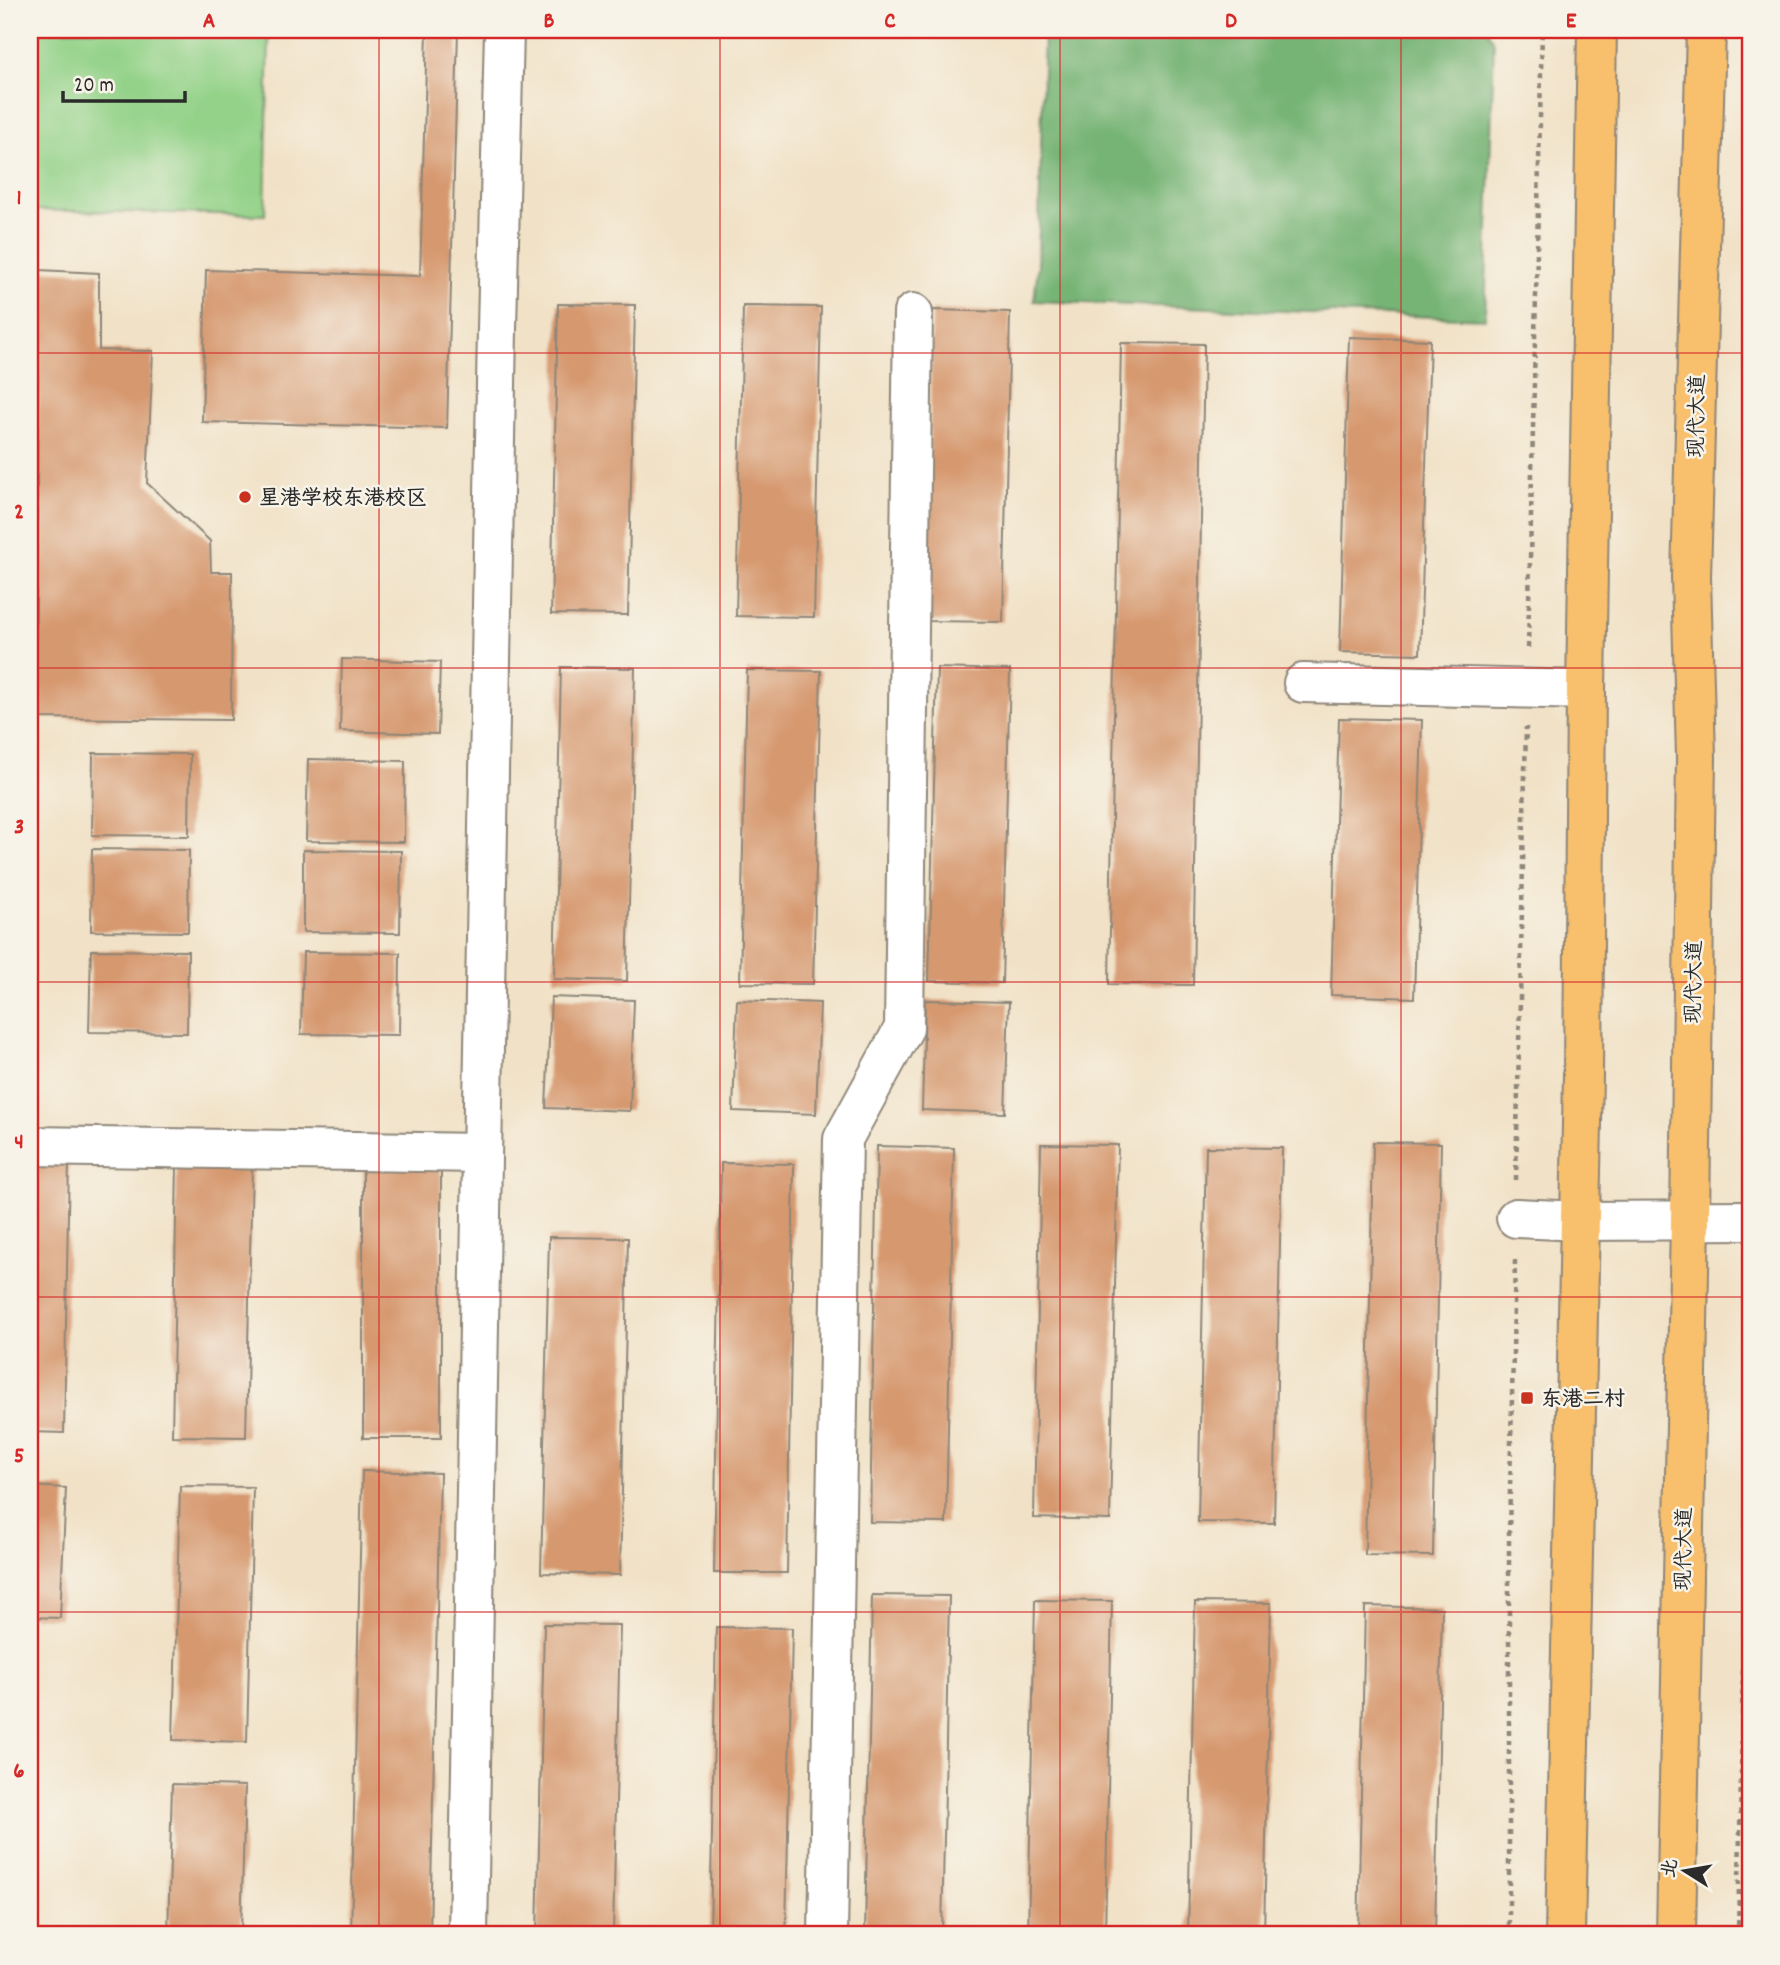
<svg xmlns="http://www.w3.org/2000/svg" width="1780" height="1965" viewBox="0 0 1780 1965" font-family="Dekko,'LXGW WenKai TC',sans-serif">
  <style>
    .green { fill: #93d288; stroke: #5f7e5a; stroke-width: 2 }
    .forest { fill: #76b474; stroke: #507050; stroke-width: 2 }
    .building { fill: #d6986e }
    .lines { fill: none; stroke-linecap: round; stroke-linejoin: round }
    .minor-casing { stroke: #8e8679; stroke-width: 42 }
    .major-casing { stroke: #8e8679; stroke-width: 42 }
    .path { stroke: #8e8679; stroke-width: 4.5; stroke-dasharray: 5 5; stroke-linecap: butt }
    .minor { stroke: #fff; stroke-width: 38 }
    .major { stroke: #f8bf6c; stroke-width: 38 }
    .grid { fill: none; stroke: #d62828; stroke-width: 2; stroke-opacity: 0.55 }
    .poi-dot { fill: #c8321e; stroke: #f7f3e8; stroke-width: 2.5 }
    .labels { text-anchor: middle; stroke-width: 5; stroke-linejoin: round; paint-order: stroke }
    .street-label { font-size: 21px; fill: #2b2b2b; stroke: #f7f3e8 }
    .poi-label { font-size: 21px; font-weight: bold; fill: #2b2b2b; stroke: #f7f3e8; text-anchor: start }
    .neatline { fill: none; stroke: #d62828; stroke-width: 2.5 }
    .grid-label { font-size: 23px; text-anchor: middle; font-weight: bold; fill: #d62828 }
  </style>
  <rect width="100%" height="100%" fill="#f7f3e8"/>
  <filter id="ink" filterUnits="userSpaceOnUse"><feTurbulence type="fractalNoise" baseFrequency=".0143" numOctaves="2"/><feDisplacementMap in="SourceGraphic" scale="14" xChannelSelector="R" yChannelSelector="G"/><feConvolveMatrix kernelMatrix="1 2 1 2 8 2 1 2 1" color-interpolation-filters="sRGB"/></filter>
  <filter id="wash" filterUnits="userSpaceOnUse"><feTurbulence type="fractalNoise" baseFrequency=".00686" numOctaves="4" result="noise"/><feDisplacementMap in="SourceGraphic" scale="28" xChannelSelector="R" yChannelSelector="G"/><feGaussianBlur stdDeviation="1.57" result="paint"/><feColorMatrix in="noise" values="0 0 0 0 0 0 0 0 0 0 0 0 0 0 0 0 0 1.4 0 .05"/><feComposite in="paint" operator="in"/></filter>
  <g filter="url(#wash)">
    <rect width="100%" height="100%" fill="#f1e2c7"/>
    <!-- green -->
    <path class="green" d="M30 30H269L265 215 30 210Z"/>
    <!-- forest -->
    <path class="forest" d="M1044 30H1487L1494 42 1485 319 1034 301 1038 266Z"/>
    <g id="blocks">
      <!-- building -->
      <path class="building" d="M427 30H458L447 428 202 422 206 270 420 276Z
        M39 270 99 273V350L153 351 147 483 210 541 211 572H232L231 720 35 718Z
        M558 304 635 305 628 615 551 614Z
        M743 306 821 307 814 617 736 616Z
        M932 310 1010 312 1003 622 926 621Z
        M1349 337 1430 340 1420 654 1340 652Z
        M1121 343 1204 344 1193 985 1109 984Z
        M342 659 440 662 438 734 340 731Z
        M561 667 635 668 627 981 554 979Z
        M937 668 1010 670 1002 983 929 981Z
        M747 670 821 671 813 984 740 983Z
        M1339 718 1422 720 1414 998 1331 995Z
        M93 753 190 754 189 836 92 835Z
        M308 759 405 761 404 842 306 841Z
        M92 849 189 850 188 932 91 931Z
        M303 850 401 851 400 933 303 932Z
        M91 950 188 951 187 1033 89 1032Z
        M303 952 400 953 399 1035 301 1034Z
        M551 997 634 1000 630 1111 546 1108Z
        M737 1000 820 1003 816 1114 733 1111Z
        M925 1000 1009 1002 1005 1113 922 1110Z
        M1373 1142 1441 1143 1433 1556 1365 1555Z
        M1041 1144 1118 1145 1110 1520 1034 1518Z
        M877 1146 954 1148 946 1523 870 1522Z
        M1206 1147 1282 1148 1274 1523 1198 1522Z
        M30 1160H69L64 1433 30 1432Z
        M721 1163 794 1164 787 1573H714Z
        M177 1164 252 1165 246 1437 172 1436Z
        M363 1167H441V1438H363Z
        M549 1237 628 1238 620 1575 541 1573Z
        M362 1471 440 1473 430 1935H351Z
        M30 1486 66 1488 60 1618 30 1617Z
        M180 1486 253 1487 247 1742 173 1740Z
        M872 1595 949 1596 942 1935H865Z
        M1035 1600 1112 1601 1105 1935H1028Z
        M1195 1602 1271 1603 1264 1935H1188Z
        M1365 1606 1442 1608 1435 1935H1358Z
        M544 1624 620 1625 613 1935H537Z
        M716 1627 792 1628 786 1935H710Z
        M172 1784 245 1786 241 1935H168Z"/>
    </g>
  </g>
  <g filter="url(#ink)">
    <use href="#blocks" fill-opacity="0" stroke="#8e8679" stroke-width="2"/>
    <g class="lines">
      <!-- minor casing -->
      <g class="minor-casing">
        <path id="minor" d="M1303 683 1586 690
          M30 1146 482 1153
          M1516 1218 1580 1221 1750 1220
          M468 1935 497 329 504 30
          M828 1935 843 1139 904 1028 913 313"/>
      </g>
      <!-- major casing -->
      <g class="major-casing">
        <path id="major" d="M1565 1935 1583 1076 1586 690 1597 30
          M1676 1935 1690 1221 1696 757 1691 577 1706 30"/>
      </g>
      <!-- path -->
      <path class="path" d="M1528 648 1542 30
        M1516 1180 1526 727
        M1509 1935V1535L1515 1259
        M1738 1935 1750 1303"/>
      <!-- minor -->
      <use href="#minor" class="minor"/>
      <!-- major -->
      <use href="#major" class="major"/>
    </g>
  </g>
  <!-- grid -->
  <path class="grid" d="M379 30V1935M720 30V1935M1060 30V1935M1401 30V1935M30 353H1750M30 668H1750M30 982H1750M30 1297H1750M30 1612H1750"/>
  <!-- markers -->
  <g class="poi-dot">
    <circle cx="245" cy="497" r="7"/>
    <rect x="1520" y="1391" width="14" height="14" rx="3.5"/>
  </g>
  <g class="labels">
    <!-- street labels -->
    <g class="street-label">
      <text transform="translate(1696 416) rotate(-89)" y="7">现代大道</text>
      <text transform="translate(1693 982) rotate(-89)" y="7">现代大道</text>
      <text transform="translate(1683 1549) rotate(-89)" y="7">现代大道</text>
    </g>
    <!-- poi labels -->
    <g class="poi-label">
      <text x="259" y="504">星港学校东港校区</text>
      <text x="1541" y="1405">东港二村</text>
    </g>
  </g>
  <!-- margin -->
  <rect width="1780" height="1965" fill="none" stroke="#f7f3e8" stroke-width="77"/>
  <!-- north arrow -->
  <g transform="translate(1685 1871) rotate(281)" stroke="#f7f3e8" stroke-width="5" paint-order="stroke">
  <path d="M0-5L12 26L0 18L-12 26Z" fill="#2b2b2b"/>
  <text y="-10" font-size="19" font-weight="bold" text-anchor="middle" fill="#2b2b2b">北</text>
  </g>
  <!-- scale -->
  <path d="M63 91v10h122v-10" fill="none" stroke="#2b2b2b" stroke-width="3.5"/>
  <text x="74" y="91" font-size="21" fill="#2b2b2b" stroke="#f7f3e8" stroke-width="5" paint-order="stroke">20 m</text>
  <rect x="38" y="38" width="1704" height="1888" class="neatline"/>
  <g class="grid-label">
    <text x="209" y="27">A</text>
    <text x="549" y="27">B</text>
    <text x="890" y="27">C</text>
    <text x="1231" y="27">D</text>
    <text x="1571" y="27">E</text>
    <text x="19" y="204">1</text>
    <text x="19" y="518">2</text>
    <text x="19" y="833">3</text>
    <text x="19" y="1148">4</text>
    <text x="19" y="1462">5</text>
    <text x="19" y="1777">6</text>
  </g>
</svg>
